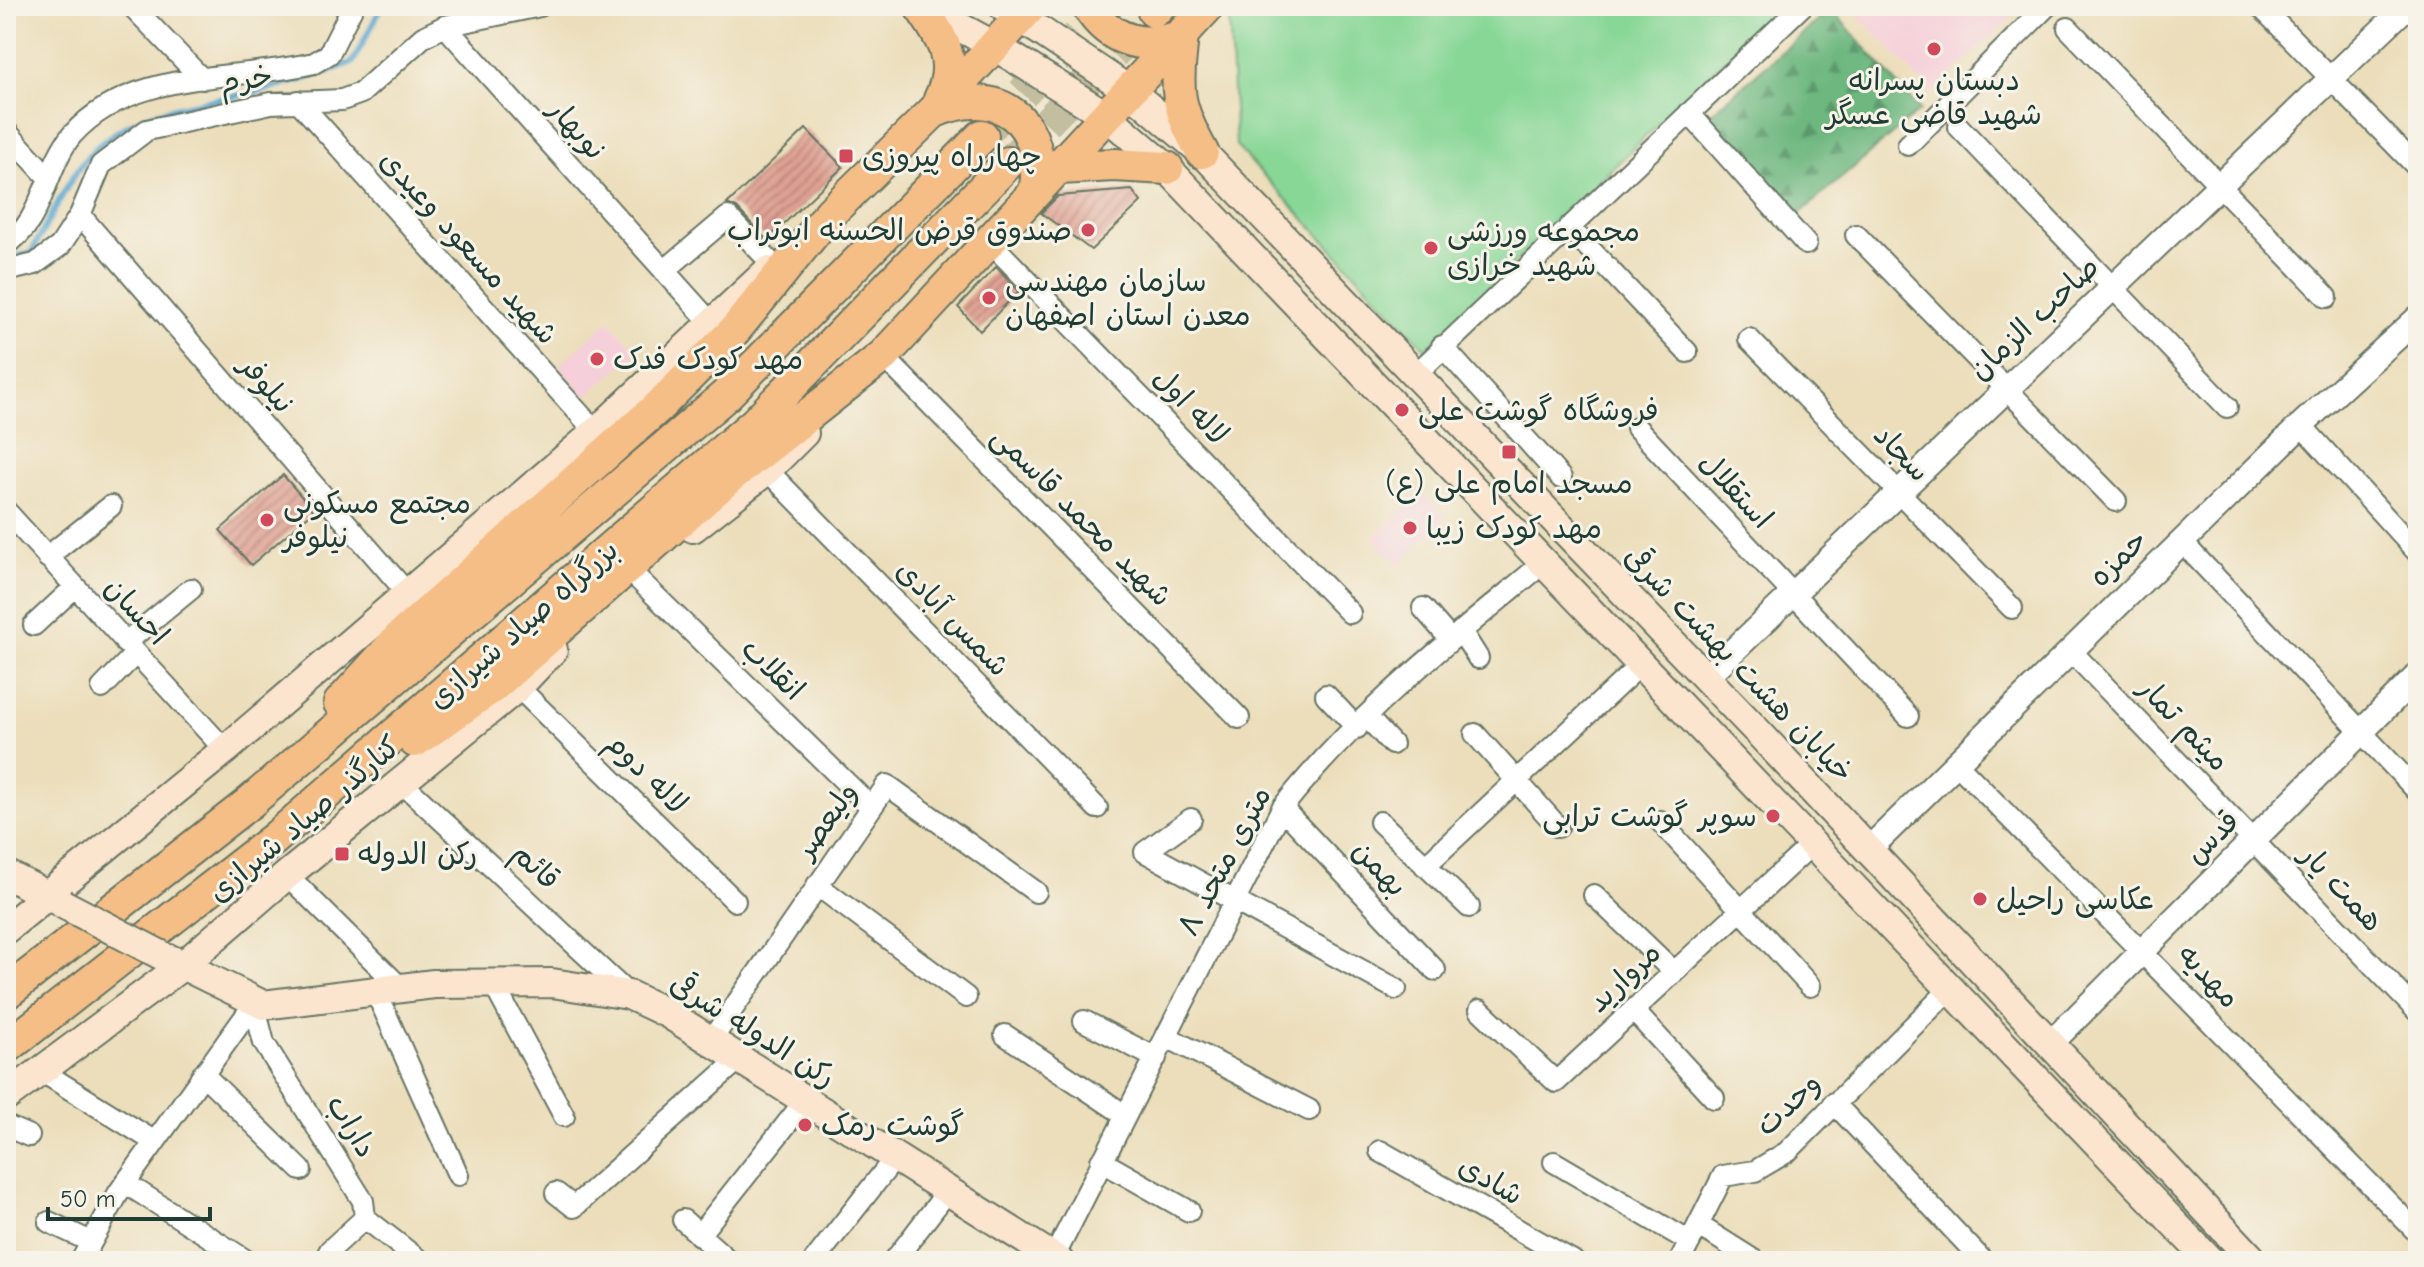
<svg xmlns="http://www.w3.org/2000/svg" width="2424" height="1267" viewBox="0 0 2424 1267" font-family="'Comic Neue','Playpen Sans Arabic',sans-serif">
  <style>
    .built { fill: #f5cfd9 }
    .forest { fill: url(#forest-firs); stroke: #467a5a; stroke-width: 2 }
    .garden { fill: #88d797; stroke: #548a66; stroke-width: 2 }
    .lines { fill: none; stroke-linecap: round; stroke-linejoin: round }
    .stream { stroke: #55a5cf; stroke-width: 6 }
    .building { fill: url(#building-hatch) }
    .trunk-tunnel { stroke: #c3bea0; stroke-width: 32; stroke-dasharray: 32 16; stroke-linecap: butt }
    .minor-casing { stroke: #677563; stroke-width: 24 }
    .tertiary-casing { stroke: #677563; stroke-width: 28 }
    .secondary-casing { stroke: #677563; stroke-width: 32 }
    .trunk-casing { stroke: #677563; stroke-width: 36 }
    .minor { stroke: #fff; stroke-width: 20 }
    .tertiary { stroke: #fff; stroke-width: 24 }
    .secondary { stroke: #fbe5cf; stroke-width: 28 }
    .trunk { stroke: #f6be87; stroke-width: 32 }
    .secondary-bridge-casing { stroke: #677563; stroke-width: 32; stroke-linecap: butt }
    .secondary-bridge { stroke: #fbe5cf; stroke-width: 28 }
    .poi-dot { fill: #d1495b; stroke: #f7f3e8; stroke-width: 3 }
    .labels { text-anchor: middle; stroke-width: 6; stroke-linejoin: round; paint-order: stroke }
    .street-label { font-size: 30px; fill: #1f3d34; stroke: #f7f3e8 }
    .poi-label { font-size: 30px; fill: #1f3d34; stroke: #f7f3e8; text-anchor: start }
  </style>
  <defs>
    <pattern id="forest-firs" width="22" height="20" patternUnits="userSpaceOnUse" patternTransform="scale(2)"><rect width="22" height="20" fill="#6eb880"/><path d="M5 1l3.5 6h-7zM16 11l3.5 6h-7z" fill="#5a976a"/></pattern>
    <pattern id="building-hatch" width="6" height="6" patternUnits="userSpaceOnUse" patternTransform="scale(2)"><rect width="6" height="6" fill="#dfa092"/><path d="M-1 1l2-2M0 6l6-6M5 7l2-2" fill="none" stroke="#b48478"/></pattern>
  </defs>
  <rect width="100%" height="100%" fill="#f7f3e8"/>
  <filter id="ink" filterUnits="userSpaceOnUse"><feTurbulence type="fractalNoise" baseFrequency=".0125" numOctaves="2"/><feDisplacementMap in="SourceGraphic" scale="16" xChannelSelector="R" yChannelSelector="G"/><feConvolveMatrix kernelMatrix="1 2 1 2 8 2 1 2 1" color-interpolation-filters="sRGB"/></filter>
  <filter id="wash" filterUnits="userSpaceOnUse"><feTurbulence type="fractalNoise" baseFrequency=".006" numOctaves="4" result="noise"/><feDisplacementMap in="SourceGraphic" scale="32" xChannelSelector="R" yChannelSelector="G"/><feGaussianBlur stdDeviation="1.8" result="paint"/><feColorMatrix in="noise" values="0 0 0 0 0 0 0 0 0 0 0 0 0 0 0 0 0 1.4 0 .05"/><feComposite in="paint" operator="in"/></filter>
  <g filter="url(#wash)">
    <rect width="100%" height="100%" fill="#ecdebb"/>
    <!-- built -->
    <path class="built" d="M1849 6H2023L1932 93Z
      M609 321 637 352 585 397 558 366Z
      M1421 492 1446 517 1398 565 1373 539Z"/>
    <!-- forest -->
    <path class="forest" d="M1831 9 1920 110 1796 217 1708 116Z"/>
    <!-- garden -->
    <path class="garden" d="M1237 6H1780L1426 349 1236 146 1229 15Z"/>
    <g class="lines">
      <!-- stream -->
      <path class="stream" d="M6 259 31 253C47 225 70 175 91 153 136 106 200 104 260 91 292 84 323 74 353 62L382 6"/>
    </g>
    <g id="blocks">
      <!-- building -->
      <path class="building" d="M806 129 843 167 769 238 764 237 737 208 727 204Z
        M1132 190 1141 202 1091 250 1041 213 1058 196Z
        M996 267 1019 291 980 331 958 307Z
        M283 475 314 511 251 565 220 530Z"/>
    </g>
  </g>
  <g filter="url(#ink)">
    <use href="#blocks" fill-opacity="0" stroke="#677563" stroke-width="2"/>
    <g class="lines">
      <!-- trunk-tunnel -->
      <path class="trunk-tunnel" d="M989 128 1106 6
        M1013 158 1154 11"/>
      <!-- minor casing -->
      <g class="minor-casing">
        <path id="minor" d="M132 6 202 79
          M2260 6 2418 168
          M445 26 712 324
          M2068 28 2327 297
          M298 101 596 432
          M1689 113 1806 244
          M1959 127 2227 407
          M6 131 47 176
          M1908 145 2047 6
          M80 215 408 594
          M1569 227 1687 352
          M1856 235 2116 501
          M990 242 1350 613
          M6 243C41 228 46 165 72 135 133 67 234 82 314 63L329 54 353 6
          M6 271 35 264 60 246 80 215 101 165 147 130 271 103 342 100 361 93 423 37 445 26 540 6
          M664 271 728 217 774 266
          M1749 339 2012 608
          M1442 346 1561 478
          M883 356 1239 718
          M1416 374 1802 6
          M2301 425 2418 553
          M1637 428 1908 716
          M767 470 1097 808
          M6 511 225 750
          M2181 541 2418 792
          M47 557 111 506
          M634 575 871 807
          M1423 608 1450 639
          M34 625 75 587
          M1461 631 1478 658
          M125 643 191 589
          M2070 650 2418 1012
          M518 687 735 901
          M102 688 135 654
          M1326 695 1357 728
          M1367 717 1392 744
          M1475 734 1558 827
          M1955 762 2418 1233
          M401 782 629 995
          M1282 808 1435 970
          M1191 819 1145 852 1396 989
          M1660 821 1810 986
          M1380 822 1469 907
          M1425 866 1639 666
          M287 875 402 989
          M817 885 966 997
          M1594 895 1674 972
          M493 983 564 1116
          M376 992 458 1175
          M254 1004 264 1043 363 1201 365 1218 420 1261
          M1480 1010 1556 1082 1810 846
          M1633 1010 1714 1098
          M1084 1021 1156 1058
          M1005 1035 1125 1115
          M1167 1037 1309 1110
          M710 1042 887 785 1036 892
          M41 1071 155 1142
          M203 1074 301 1170
          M1834 1103 1983 1261
          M6 1126 29 1136
          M1380 1151 1573 1261
          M1101 1161 1189 1211
          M1554 1162 1690 1242
          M125 1183 247 1261
          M556 1193 574 1207 738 1060
          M683 1220 729 1261
          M49 1222 91 1242
          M1698 1225 1755 1261
          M699 1235 804 1102
          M81 1261 119 1192 254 1004
          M324 1261 330 1250 365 1218
          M814 1261 894 1159
          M894 1261 947 1192
          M1052 1261 1282 808C1356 714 1450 641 1542 564
          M1680 1261 1723 1176 1755 1171 1787 1152 1951 988"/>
      </g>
      <!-- tertiary casing -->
      <g class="tertiary-casing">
        <path id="tertiary" d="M1706 677 2407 6
          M1868 850 2301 425 2418 318
          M2050 1044 2418 675"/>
      </g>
      <!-- secondary casing -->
      <g class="secondary-casing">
        <path id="secondary" d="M921 6 993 45 1107 116 1167 168 2210 1261
          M1003 6 1130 91 1202 152 1757 731 2254 1261
          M693 528 767 470 804 433
          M6 874 62 903
          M6 929 225 750 596 432 768 271
          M170 959 263 1005 434 984 552 983 629 995 667 1013 1059 1261
          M6 1097 182 966 287 875 518 687 553 650"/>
      </g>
      <!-- trunk casing -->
      <g class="trunk-casing">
        <path id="trunk" d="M920 6C942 37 959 62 940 99
          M1088 6C1110 42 1144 50 1182 36 1176 90 1175 104 1202 152
          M1154 11 1159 6
          M933 112C998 82 1049 122 1035 192
          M1060 168 1114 165 1167 168
          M340 703 400 637 659 406 734 331 830 213 933 112 1031 6
          M415 741 491 688 731 476 883 356 1208 6
          M6 993 249 803 726 395 982 136
          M6 1048 274 839 756 422 1008 163"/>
      </g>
      <!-- minor -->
      <use href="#minor" class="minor"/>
      <!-- tertiary -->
      <use href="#tertiary" class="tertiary"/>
      <!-- secondary -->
      <use href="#secondary" class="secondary"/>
      <!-- trunk -->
      <use href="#trunk" class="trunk"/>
      <!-- secondary-bridge casing -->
      <g class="secondary-bridge-casing">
        <path id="secondary-bridge" d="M63 904 161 955"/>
      </g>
      <!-- secondary-bridge -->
      <use href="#secondary-bridge" class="secondary-bridge"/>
    </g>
  </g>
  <!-- markers -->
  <g class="poi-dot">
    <circle cx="1934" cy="49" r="8"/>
    <rect x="838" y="148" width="16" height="16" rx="4"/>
    <circle cx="1088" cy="230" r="8"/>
    <circle cx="1431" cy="248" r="8"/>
    <circle cx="989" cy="298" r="8"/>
    <circle cx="597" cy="359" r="8"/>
    <circle cx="1402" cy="410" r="8"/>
    <rect x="1501" y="444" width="16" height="16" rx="4"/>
    <circle cx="267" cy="520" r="8"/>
    <circle cx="1410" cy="528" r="8"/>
    <circle cx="1773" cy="816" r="8"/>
    <rect x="334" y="846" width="16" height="16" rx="4"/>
    <circle cx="1980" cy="899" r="8"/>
    <circle cx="805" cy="1125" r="8"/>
  </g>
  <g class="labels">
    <!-- street labels -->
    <g class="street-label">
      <text transform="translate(246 79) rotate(-9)" y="10">خرم</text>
      <text transform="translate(577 129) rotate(48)" y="10">نوبهار</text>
      <text transform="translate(469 247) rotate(48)" y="10">شهید مسعود وعیدی</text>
      <text transform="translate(2034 318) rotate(-43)" y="10">صاحب الزمان</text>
      <text transform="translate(267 384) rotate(49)" y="10">نیلوفر</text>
      <text transform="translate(1191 406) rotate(46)" y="10">لاله اول</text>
      <text transform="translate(1902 453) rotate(46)" y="10">سجاد</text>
      <text transform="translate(1736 490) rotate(47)" y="10">استقلال</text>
      <text transform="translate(1082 516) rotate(45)" y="10">شهید محمد قاسمی</text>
      <text transform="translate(2118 558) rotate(-44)" y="10">حمزه</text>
      <text transform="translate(137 611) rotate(48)" y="10">احسان</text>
      <text transform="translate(953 618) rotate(46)" y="10">شمس آبادی</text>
      <text transform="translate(523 624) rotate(-41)" y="10">بزرگراه صیاد شیرازی</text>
      <text transform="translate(1739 664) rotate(46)" y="10">خیابان هشت بهشت شرقی</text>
      <text transform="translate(773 669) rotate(44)" y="10">انقلاب</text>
      <text transform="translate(2184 724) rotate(46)" y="10">میثم تمار</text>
      <text transform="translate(647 773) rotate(45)" y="10">لاله دوم</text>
      <text transform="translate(304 819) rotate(-40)" y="10">کنارگذر صیاد شیرازی</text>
      <text transform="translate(826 820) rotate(-55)" y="10">ولیعصر</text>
      <text transform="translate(2212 837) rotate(-45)" y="10">قدس</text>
      <text transform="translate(1224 861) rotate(-62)" y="10">۸ متری متحد</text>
      <text transform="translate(536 866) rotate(43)" y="10">قائم</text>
      <text transform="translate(1380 868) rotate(47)" y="10">بهمن</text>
      <text transform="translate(2342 888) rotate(47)" y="10">همت یار</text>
      <text transform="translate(2209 976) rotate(46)" y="10">مهدیه</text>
      <text transform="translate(1624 977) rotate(-43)" y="10">مروارید</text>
      <text transform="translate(753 1030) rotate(32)" y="10">رکن الدوله شرقی</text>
      <text transform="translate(1788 1104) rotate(-43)" y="10">وحدت</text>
      <text transform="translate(352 1126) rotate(58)" y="10">داراب</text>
      <text transform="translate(1491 1180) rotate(30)" y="10">شادی</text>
    </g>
    <!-- poi labels -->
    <g class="poi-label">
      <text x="1934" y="90" text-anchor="middle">دبستان پسرانه<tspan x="1934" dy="34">شهید قاضی عسگر</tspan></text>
      <text x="862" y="166">چهارراه پیروزی</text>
      <text x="1072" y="240" text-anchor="end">صندوق قرض الحسنه ابوتراب</text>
      <text x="1447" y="241">مجموعه ورزشی<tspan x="1447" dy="34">شهید خرازی</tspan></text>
      <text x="1005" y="291">سازمان مهندسی<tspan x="1005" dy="34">معدن استان اصفهان</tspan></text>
      <text x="613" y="369">مهد کودک فدک</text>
      <text x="1418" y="420">فروشگاه گوشت علی</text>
      <text x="1509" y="493" text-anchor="middle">مسجد امام علی (ع)</text>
      <text x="283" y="513">مجتمع مسکونی<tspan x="283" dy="34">نیلوفر</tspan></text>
      <text x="1426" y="538">مهد کودک زیبا</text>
      <text x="1757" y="826" text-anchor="end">سوپر گوشت ترابی</text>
      <text x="358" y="864">رکن الدوله</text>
      <text x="1996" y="909">عکاسی راحیل</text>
      <text x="821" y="1135">گوشت رمک</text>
    </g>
  </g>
  <!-- margin -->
  <rect width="2424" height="1267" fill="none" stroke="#f7f3e8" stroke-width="32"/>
  <!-- scale -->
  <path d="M48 1207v12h162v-12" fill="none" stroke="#1f3d34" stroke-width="4"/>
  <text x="60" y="1207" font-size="24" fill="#1f3d34" stroke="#f7f3e8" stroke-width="6" paint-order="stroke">50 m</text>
</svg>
